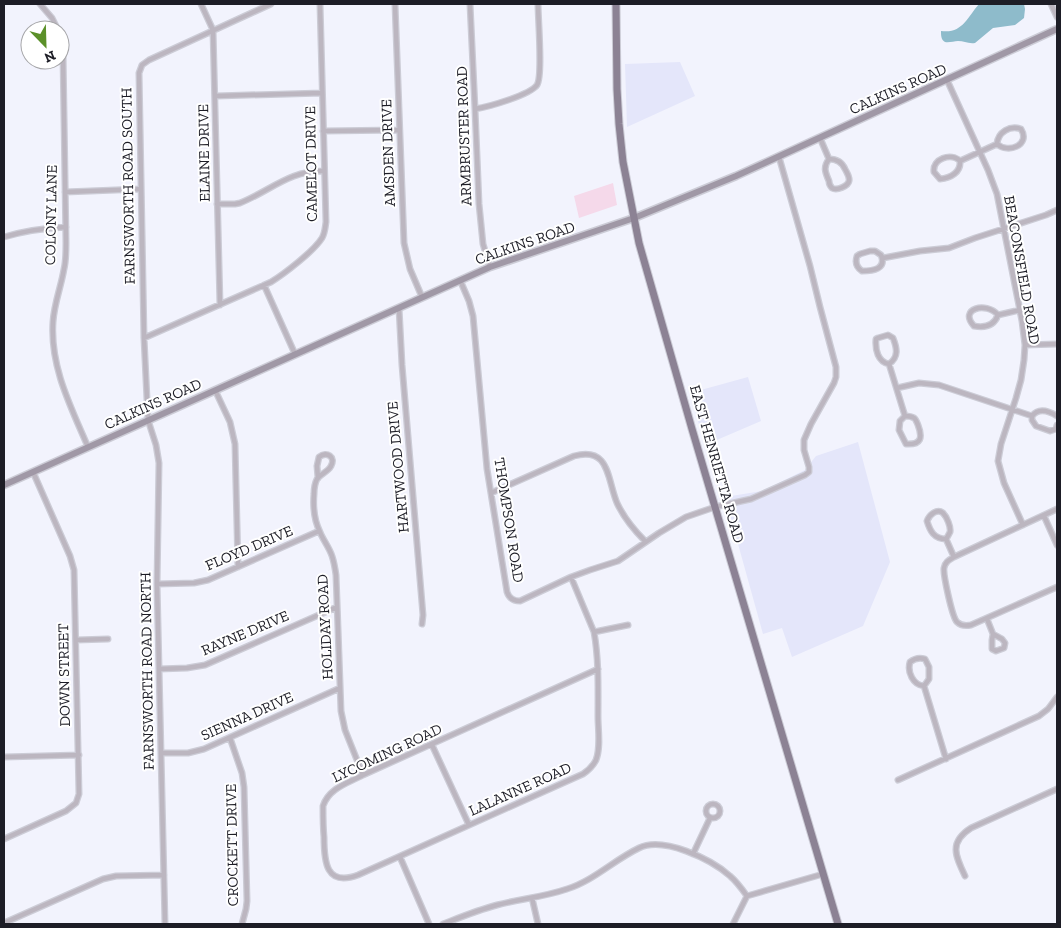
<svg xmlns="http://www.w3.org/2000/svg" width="1061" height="928" viewBox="0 0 1061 928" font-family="'Zilla Slab',serif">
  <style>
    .built { fill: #e4e6fa }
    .green { fill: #f5d9ea }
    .water { fill: #8ebbcb }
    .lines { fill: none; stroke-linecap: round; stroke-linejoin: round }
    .minor-casing { stroke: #ccccd6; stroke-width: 7 }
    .secondary-casing { stroke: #ccccd6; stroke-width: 9 }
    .primary-casing { stroke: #ccccd6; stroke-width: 9 }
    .minor { stroke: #bcb6c0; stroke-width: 4.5 }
    .secondary { stroke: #a098a6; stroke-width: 6 }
    .primary { stroke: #8c8294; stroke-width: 7 }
    .labels { text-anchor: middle; stroke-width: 4; stroke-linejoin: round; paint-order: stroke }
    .street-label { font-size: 15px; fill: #1d1d26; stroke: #fff }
  </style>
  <rect width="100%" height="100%" fill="#f2f3fd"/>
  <!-- built -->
  <path class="built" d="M680 62 695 96 627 127 625 64Z
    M748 377 761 421 705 445 690 393Z
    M858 442 890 562 863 626 792 657 782 628 763 634 725 497 762 491 805 470 816 456Z"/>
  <!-- green -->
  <path class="green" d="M613 183 617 205 579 218 574 196Z"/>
  <!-- water -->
  <path class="water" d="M979 4H1024L1025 9 1024 18 1015 25 993 28 975 43C968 44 964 41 958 41 954 41 949 43 945 42 941 40 941 35 941 31 962 34 967 18 979 4Z"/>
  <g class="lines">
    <!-- minor casing -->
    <g class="minor-casing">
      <path id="minor" d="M40 4 52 18 58 30
        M201 4 213 30 220 305
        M395 4 404 243 410 269 422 297
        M470 4 475 109 479 204 483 244 490 267
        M1051 4 1057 17
        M60 37 63 54 66 243C66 252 66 261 64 269 61 287 54 304 53 322 50 367 71 407 88 447
        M947 80 988 170 997 194 1022 321 1025 345 1024 360 1021 380 1016 398 1001 444 998 461 1004 483 1023 525
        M216 96 322 93
        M475 109C488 107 530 95 537 85 543 76 538 18 538 4
        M323 131 399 130
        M820 138 829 159C823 167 825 172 829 181 829 183 830 186 832 188 837 191 848 186 849 181 850 177 847 173 845 169 842 162 837 159 829 159
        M960 161C961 172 951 178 940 179L934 172C932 159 951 152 960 161L997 144C1008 154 1031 145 1021 129 1010 125 998 132 997 144
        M65 192 141 189
        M217 204H235L240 203C270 191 290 170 324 171
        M4 237C24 231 45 228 66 227
        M870 251H875L881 255C887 269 873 271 862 271 856 267 855 262 857 256L860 254Z
        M883 258 920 251 949 248 975 238 1046 215 1057 210
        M460 280 469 301 473 316 487 469 507 592C509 598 514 601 520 601L571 577 590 570 618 561 659 533 686 517 715 507 751 499 805 475 809 472V467L804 450V440L811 424 834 383 836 377V367L820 307 810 266 779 157
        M264 285 295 354
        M399 308 402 365 423 615 422 624
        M998 315C994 326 985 328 974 326 958 309 986 301 998 315L1020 310
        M144 338 271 282C284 274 314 251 322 238 325 233 325 228 326 222L320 4
        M1025 345 1057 344
        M889 364C878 362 875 350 876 339L878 338 888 335 893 338C897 348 899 357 889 364L905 416 900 421 899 430 906 444C921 445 923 438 918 425 917 423 916 419 914 418 911 416 908 416 905 416
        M897 388 919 383 939 385 1032 416
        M215 390 230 422 235 444 238 567
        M1032 416V420L1036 426 1050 431 1056 429 1057 425
        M1032 416C1039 407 1049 411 1057 416
        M318 478 317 466 319 457C327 451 336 457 331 466 328 472 320 474 317 479 315 483 314 489 314 494 313 506 314 520 320 532 323 540 329 547 332 556 334 562 335 568 336 575L341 711 345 730 363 775
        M491 493 574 456C610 446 607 479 617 503 624 518 634 530 645 541
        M1057 509 954 557C949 560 945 562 944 568 943 574 952 617 957 622 961 626 966 626 971 625L1057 587
        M1044 516 1057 545
        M946 539C934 539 930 531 927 521 929 515 937 508 943 513 947 517 951 527 950 532 949 534 947 538 946 539L954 557
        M571 577 594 632C599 660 598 689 598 717 598 730 601 747 596 760 593 766 589 770 583 774L358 875C326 887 324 862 324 837 323 827 323 816 323 806 329 788 348 783 363 775L598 669
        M157 584 194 583 208 580 319 531
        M987 619 993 634 992 640V649L996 651 1004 648 1005 643 1002 639 993 634
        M594 632 628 625
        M76 640 108 639
        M159 669 187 668 205 665 337 607
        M924 686C913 685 907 672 910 662 915 658 919 657 925 659L929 667V679L924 686 946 759
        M230 738 242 773 244 787 247 901 246 909 242 924
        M432 745 469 825
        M162 753H188L204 749 340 688
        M4 757 79 755
        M898 780 1039 716 1048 709 1057 697
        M706 811a7 7 0 1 1 14 0a7 7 0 1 1-14 0Z
        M4 839 66 811 76 803 79 794 74 570 70 556 33 472
        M693 854 710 818
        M400 857 429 924
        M965 876C955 855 949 842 971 828L1057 789
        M747 896 823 874
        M532 898 538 924
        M4 923 103 879 116 876 164 875
        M165 924 157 584 159 463 156 445 148 420 144 338 139 73 142 65 149 60 271 4
        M443 924C461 917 478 910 497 905 520 899 544 897 567 889 593 881 614 860 639 848 663 836 711 859 730 876 736 881 742 889 747 896
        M733 924 747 896"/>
    </g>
    <!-- secondary casing -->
    <g class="secondary-casing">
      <path id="secondary" d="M4 485 490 267 634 218 736 176 1057 29"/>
    </g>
    <!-- primary casing -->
    <g class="primary-casing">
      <path id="primary" d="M616 4 617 89 619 124 623 162 639 243 692 429 838 924"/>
    </g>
    <!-- minor -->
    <use href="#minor" class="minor"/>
    <!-- secondary -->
    <use href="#secondary" class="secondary"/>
    <!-- primary -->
    <use href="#primary" class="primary"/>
  </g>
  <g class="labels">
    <!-- street labels -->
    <g class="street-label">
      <text transform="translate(898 89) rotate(-24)" y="5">CALKINS ROAD</text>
      <text transform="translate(464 136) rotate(-92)" y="5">ARMBRUSTER ROAD</text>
      <text transform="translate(204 153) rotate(-91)" y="5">ELAINE DRIVE</text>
      <text transform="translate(388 153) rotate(-92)" y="5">AMSDEN DRIVE</text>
      <text transform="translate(311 164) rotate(-91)" y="5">CAMELOT DRIVE</text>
      <text transform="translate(128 186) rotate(-91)" y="5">FARNSWORTH ROAD SOUTH</text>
      <text transform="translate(51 215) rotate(-89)" y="5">COLONY LANE</text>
      <text transform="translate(525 243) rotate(-19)" y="5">CALKINS ROAD</text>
      <text transform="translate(1022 270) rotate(80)" y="5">BEACONSFIELD ROAD</text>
      <text transform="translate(153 404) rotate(-24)" y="5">CALKINS ROAD</text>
      <text transform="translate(717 464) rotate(74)" y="5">EAST HENRIETTA ROAD</text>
      <text transform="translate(398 467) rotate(-95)" y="5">HARTWOOD DRIVE</text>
      <text transform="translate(509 520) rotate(81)" y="5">THOMPSON ROAD</text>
      <text transform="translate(249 548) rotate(-23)" y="5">FLOYD DRIVE</text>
      <text transform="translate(325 627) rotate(-93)" y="5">HOLIDAY ROAD</text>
      <text transform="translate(245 633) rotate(-23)" y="5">RAYNE DRIVE</text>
      <text transform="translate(147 671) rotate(-91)" y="5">FARNSWORTH ROAD NORTH</text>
      <text transform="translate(64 675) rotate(-91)" y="5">DOWN STREET</text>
      <text transform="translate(247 716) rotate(-24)" y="5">SIENNA DRIVE</text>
      <text transform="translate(387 753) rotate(-25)" y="5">LYCOMING ROAD</text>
      <text transform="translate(520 789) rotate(-24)" y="5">LALANNE ROAD</text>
      <text transform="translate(232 845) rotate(-91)" y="5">CROCKETT DRIVE</text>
    </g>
  </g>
  <!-- border -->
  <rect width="1061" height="928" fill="none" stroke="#1d1d26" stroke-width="10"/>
  <!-- north arrow -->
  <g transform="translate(45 45) rotate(157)"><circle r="24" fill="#ffffff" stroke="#a5a5a8"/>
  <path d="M0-4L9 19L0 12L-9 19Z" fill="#5b9029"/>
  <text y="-8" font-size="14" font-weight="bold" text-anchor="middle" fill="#1d1d26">N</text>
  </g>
</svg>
